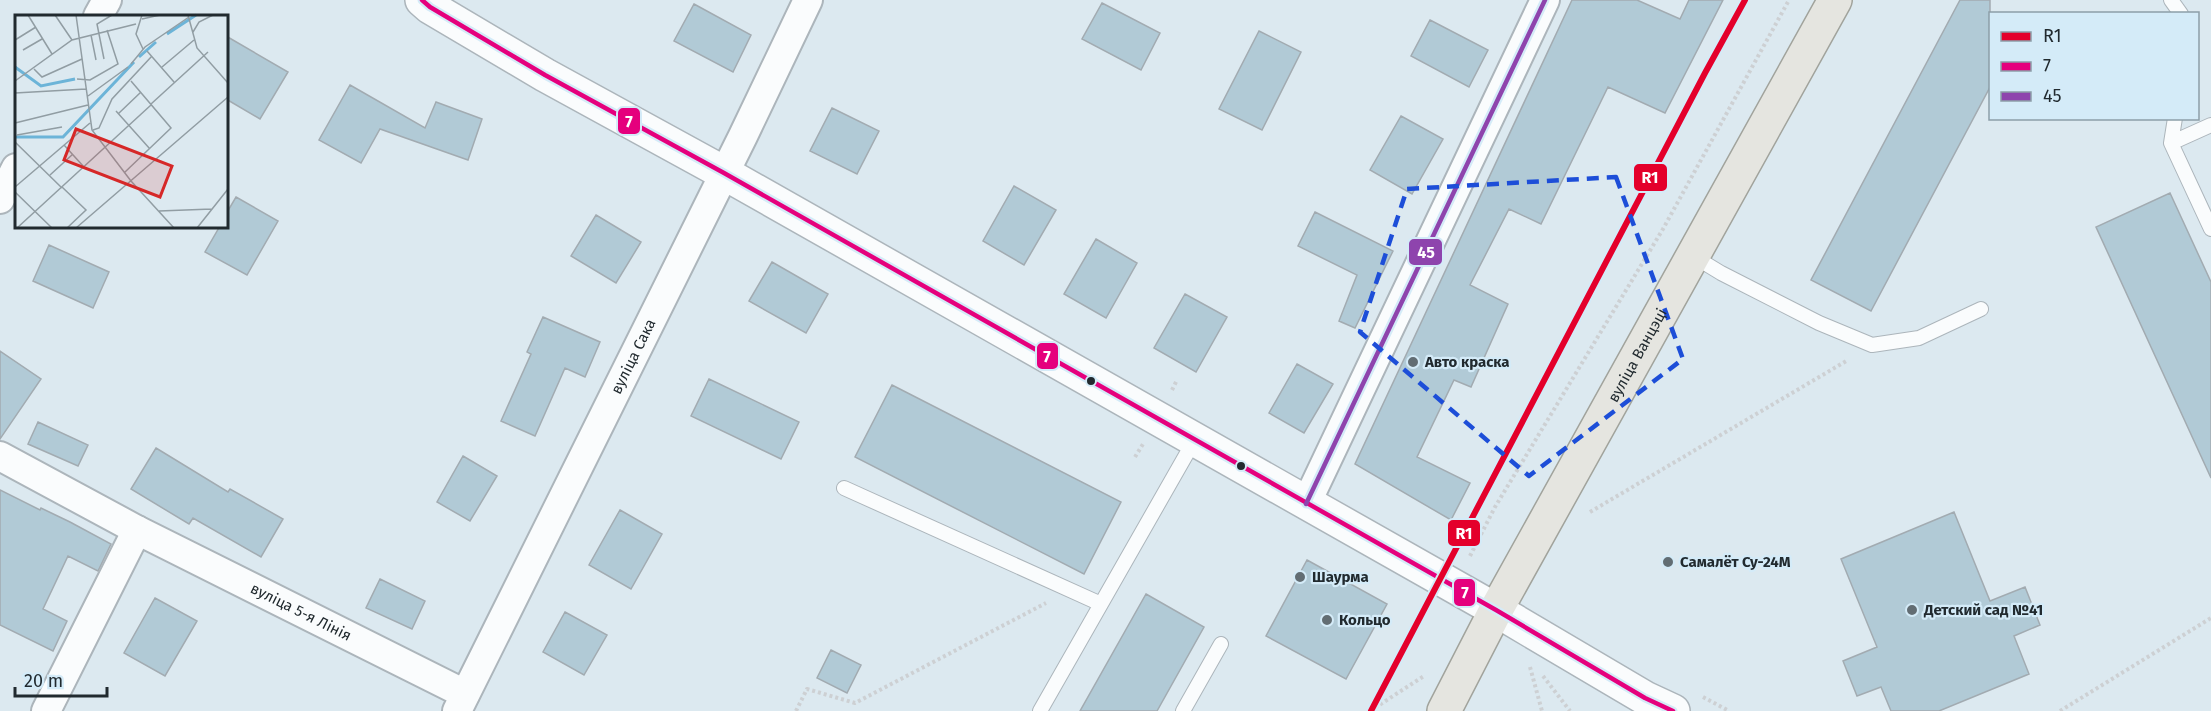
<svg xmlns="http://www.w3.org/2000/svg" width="2211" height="711" viewBox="0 0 2211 711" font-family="'Fira Sans',sans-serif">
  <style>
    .building { fill: #b1cad6; stroke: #a2abb1; stroke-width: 1.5 }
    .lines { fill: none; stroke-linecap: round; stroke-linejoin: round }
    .lane-casing { stroke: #acb5bb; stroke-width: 16 }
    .street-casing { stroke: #acb5bb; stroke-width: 32 }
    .secondary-casing { stroke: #acb5bb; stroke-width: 36 }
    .primary-casing { stroke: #a1a39c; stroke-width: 36 }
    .path { stroke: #cdd0d3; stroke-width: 4; stroke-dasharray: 3 3; stroke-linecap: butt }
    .lane { stroke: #fafcfd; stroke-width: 14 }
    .street { stroke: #fafcfd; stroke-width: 28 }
    .secondary { stroke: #fafcfd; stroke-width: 33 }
    .primary { stroke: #e5e5e0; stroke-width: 33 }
    .bus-1-casing { stroke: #d4ebf8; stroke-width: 9 }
    .bus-2-casing { stroke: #d4ebf8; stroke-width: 9 }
    .bus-1 { stroke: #e5007d; stroke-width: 4.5 }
    .bus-2 { stroke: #8e44ad; stroke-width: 4.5 }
    .rail-1-casing { stroke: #d4ebf8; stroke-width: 10 }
    .rail-1 { stroke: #e4002b; stroke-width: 6 }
    .marked { fill: none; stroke: #1d4ed8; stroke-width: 4.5; stroke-dasharray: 12 8; stroke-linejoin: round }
    .poi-dot { fill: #626d73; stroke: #d4ebf8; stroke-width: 2 }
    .bus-dot { fill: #212a2f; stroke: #d4ebf8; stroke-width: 2 }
    .labels { text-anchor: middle; stroke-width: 4.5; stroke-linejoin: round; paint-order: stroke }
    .street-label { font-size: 15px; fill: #212a2f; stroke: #d4ebf8 }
    .poi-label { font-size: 15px; font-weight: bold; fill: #212a2f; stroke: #d4ebf8; text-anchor: start }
    .inset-river { fill: none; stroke: #6cb4d8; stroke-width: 3 }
    .inset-road { fill: none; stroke: #919da3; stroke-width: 1.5 }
    .view { fill: #d62828; fill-opacity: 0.15; stroke: #d62828; stroke-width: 3 }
    .inset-edge { fill: none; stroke: #212a2f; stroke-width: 3 }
    .line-badge { stroke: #d4ebf8; stroke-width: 2 }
    .badge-label { font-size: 16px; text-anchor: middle; font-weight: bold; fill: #fff }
  </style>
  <rect width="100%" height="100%" fill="#dce9f0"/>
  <!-- building -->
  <path class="building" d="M1572 0H1637L1680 19 1689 0H1723L1665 113 1608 87 1541 224 1509 209 1470 285 1508 304 1471 387 1454 380 1417 457 1470 483 1451 520 1355 464Z
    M1960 0H1990V87L1871 311 1811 280Z
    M1102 3 1160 33 1141 70 1082 39Z
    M694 4 751 35 733 72 674 41Z
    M1430 20 1488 50 1469 87 1411 56Z
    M1259 31 1301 52 1262 130 1219 109Z
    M226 36 288 72 260 119 226 99Z
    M350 85 425 128 436 102 482 119 468 160 380 129 361 163 319 140Z
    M832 108 879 131 857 174 810 151Z
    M1401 116 1443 139 1412 194 1370 170Z
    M1014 186 1056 210 1024 265 983 241Z
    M2170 193 2211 282V478L2096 227Z
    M236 197 278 221 247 275 205 252 220 226H226V214Z
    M1315 212 1393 251 1355 328 1339 321 1357 275 1298 246Z
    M596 215 641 242 616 283 571 256Z
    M1096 239 1137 263 1106 318 1064 294Z
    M49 245 109 272 93 308 33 281Z
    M772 262 828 294 806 333 749 301Z
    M1185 294 1227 317 1196 372 1154 348Z
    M543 317 600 342 585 377 565 368 535 436 501 421 531 354 527 352Z
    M0 351 41 379 0 439Z
    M1297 364 1333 384 1304 433 1269 413Z
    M709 379 799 422 781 459 691 416Z
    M892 385 1121 502 1084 574 855 457Z
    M38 422 88 445 78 466 28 444Z
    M156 448 228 492 230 489 283 519 261 557 193 518 189 524 131 489Z
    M463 456 497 476 470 521 437 502Z
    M0 490 40 510 41 508 70 522 111 544 98 571 68 556 43 609 67 621 53 651 0 625Z
    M620 510 662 534 631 589 589 565Z
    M1954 512 1990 601 2025 587 2040 625 2014 636 2029 674 1939 711H1891L1881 687 1857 696 1843 661 1877 647 1841 559Z
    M1307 560 1387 604 1346 679 1266 636Z
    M380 579 425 601 412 629 366 608Z
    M1146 594 1204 627 1157 711H1080Z
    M155 598 197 621 165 676 124 653Z
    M565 612 607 635 584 675 543 652Z
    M831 650 861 665 847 693 817 678Z"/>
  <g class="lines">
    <!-- lane casing -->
    <g class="lane-casing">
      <path id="lane" d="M2171 0 2181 14
        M2175 118 2171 143 2211 229
        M2171 143 2211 125
        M1693 256 1721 273 1819 323 1872 345 1919 338 1981 309
        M844 488 1101 604
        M1040 711 1194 441
        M1183 711 1221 644"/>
    </g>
    <!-- street casing -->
    <g class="street-casing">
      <g id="street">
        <path d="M98 16 107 0"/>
        <path d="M0 199 16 168"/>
        <path id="s1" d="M0 456 137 530 465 694"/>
        <path d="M1306 504 1545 0"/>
        <path d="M46 711 137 530"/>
        <path id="s2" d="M457 711 743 136 808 0"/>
      </g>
    </g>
    <!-- secondary casing -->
    <g class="secondary-casing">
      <path id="secondary" d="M422 0 430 7 545 75 724 173 1496 610 1645 698 1673 711"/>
    </g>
    <!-- primary casing -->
    <g class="primary-casing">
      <g id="primary">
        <path id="s3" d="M1444 711 1496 610 1835 0"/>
      </g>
    </g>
    <!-- path -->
    <path class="path" d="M1172 390 1177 380
      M1135 457 1143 444
      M1590 512 1848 360
      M1470 556 1495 507 1663 229 1789 0
      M1530 667 1542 711
      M1543 676 1570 711
      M1703 697 1729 711
      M796 711 807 689 855 703 1046 603
      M1370 711 1424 676
      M2060 711 2211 618"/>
    <!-- lane -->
    <use href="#lane" class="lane"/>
    <!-- street -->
    <use href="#street" class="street"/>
    <!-- secondary -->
    <use href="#secondary" class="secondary"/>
    <!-- primary -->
    <use href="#primary" class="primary"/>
    <!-- bus-1 casing -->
    <g class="bus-1-casing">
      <path id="bus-1" d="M422 0 430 7 545 75 724 173 1496 610 1645 698 1673 711"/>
    </g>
    <!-- bus-2 casing -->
    <g class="bus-2-casing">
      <path id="bus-2" d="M1306 504 1545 0"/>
    </g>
    <!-- bus-1 -->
    <use href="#bus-1" class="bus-1"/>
    <!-- bus-2 -->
    <use href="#bus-2" class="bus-2"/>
    <!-- rail-1 casing -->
    <g class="rail-1-casing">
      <path id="rail-1" d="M1371 711 1705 73 1745 0"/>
    </g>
    <!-- rail-1 -->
    <use href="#rail-1" class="rail-1"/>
  </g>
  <!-- marked area -->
  <path class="marked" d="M1616 177 1683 359 1529 476 1360 332 1407 189Z"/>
  <!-- markers -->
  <g class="poi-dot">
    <circle cx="1413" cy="362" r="6"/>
    <circle cx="1668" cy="562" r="6"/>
    <circle cx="1300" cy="577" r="6"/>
    <circle cx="1912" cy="610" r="6"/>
    <circle cx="1327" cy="620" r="6"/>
  </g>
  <g class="bus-dot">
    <circle cx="1091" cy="381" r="5"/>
    <circle cx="1241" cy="466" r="5"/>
  </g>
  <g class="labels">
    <!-- street labels -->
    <g class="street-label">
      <text dy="5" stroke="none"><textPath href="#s3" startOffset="405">вуліца Ванцэці</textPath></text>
      <text dy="5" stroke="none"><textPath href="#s2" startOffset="396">вуліца Сака</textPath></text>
      <text dy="5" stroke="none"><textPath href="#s1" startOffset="339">вуліца 5-я Лінія</textPath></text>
    </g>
    <!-- poi labels -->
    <g class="poi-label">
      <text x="1425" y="367">Авто краска</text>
      <text x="1680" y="567">Самалёт Су-24М</text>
      <text x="1312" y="582">Шаурма</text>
      <text x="1924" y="615">Детский сад №41</text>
      <text x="1339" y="625">Кольцо</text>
    </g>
  </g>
  <!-- overview -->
  <g transform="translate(15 15)">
    <rect width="213" height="213" fill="#dce9f0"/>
    <path class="inset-river" d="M152 19 181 0M124 42 141 27M0 52 26 71 60 64M0 122H48L119 47"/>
    <path class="inset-road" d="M13 0 37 39M40 0 57 25M61 0 77 115 116 166M127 0 121 19 128 34M173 0 182 33 213 68M127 4 145 0M178 17 184 7 198 0M76 20 81 45M0 25 21 12M8 35 27 24M132 36 159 67M89 44 82 9 97 0M116 49 130 32 174 2M147 52 179 25M19 54 27 62 67 44M62 64 75 65 103 49 92 15M0 66 57 25 121 9M0 78 71 74M73 81 113 52M136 89 193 37M101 96 135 134M103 99 126 77M0 108 73 90M78 115 84 113 97 84 137 41M2 120 47 112M0 127 47 173M49 130 69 152M110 157 156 113 116 66M35 160 58 139M116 166 159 213M0 172 75 108M47 172 71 195 52 213M0 177 37 213M144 196 197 194M2 213 136 90M61 213 213 82M182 213 213 174"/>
    <path class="view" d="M61 114 157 151 145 182 49 145Z"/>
    <rect width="213" height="213" class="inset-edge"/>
  </g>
  <g class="line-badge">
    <rect x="617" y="107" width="24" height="28" rx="6" fill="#e5007d"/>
    <rect x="1633" y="163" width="35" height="29" rx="6" fill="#e4002b"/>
    <rect x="1408" y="238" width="35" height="28" rx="6" fill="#8e44ad"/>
    <rect x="1036" y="342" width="23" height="28" rx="6" fill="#e5007d"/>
    <rect x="1447" y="519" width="34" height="28" rx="6" fill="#e4002b"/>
    <rect x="1453" y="578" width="23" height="29" rx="6" fill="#e5007d"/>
  </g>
  <g class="badge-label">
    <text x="629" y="127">7</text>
    <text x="1650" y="183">R1</text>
    <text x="1426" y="258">45</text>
    <text x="1047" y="362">7</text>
    <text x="1464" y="539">R1</text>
    <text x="1465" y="598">7</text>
  </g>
  <!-- legend -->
  <rect x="1989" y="12" width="210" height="108" fill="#d4ebf8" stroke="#8c9ea8" stroke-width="1.5"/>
  <rect x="2001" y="32" width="30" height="9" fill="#e4002b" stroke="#8c9ea8" stroke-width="1.5"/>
  <text x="2043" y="42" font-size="18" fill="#212a2f">R1</text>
  <rect x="2001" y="62" width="30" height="9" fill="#e5007d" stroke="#8c9ea8" stroke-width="1.5"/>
  <text x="2043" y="72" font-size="18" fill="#212a2f">7</text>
  <rect x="2001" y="92" width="30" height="9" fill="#8e44ad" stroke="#8c9ea8" stroke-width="1.5"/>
  <text x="2043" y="102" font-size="18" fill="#212a2f">45</text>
  <!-- scale -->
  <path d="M15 687v9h92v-9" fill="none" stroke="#212a2f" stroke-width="3"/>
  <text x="24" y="687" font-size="18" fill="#212a2f" stroke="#d4ebf8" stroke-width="4.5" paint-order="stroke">20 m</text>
</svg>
